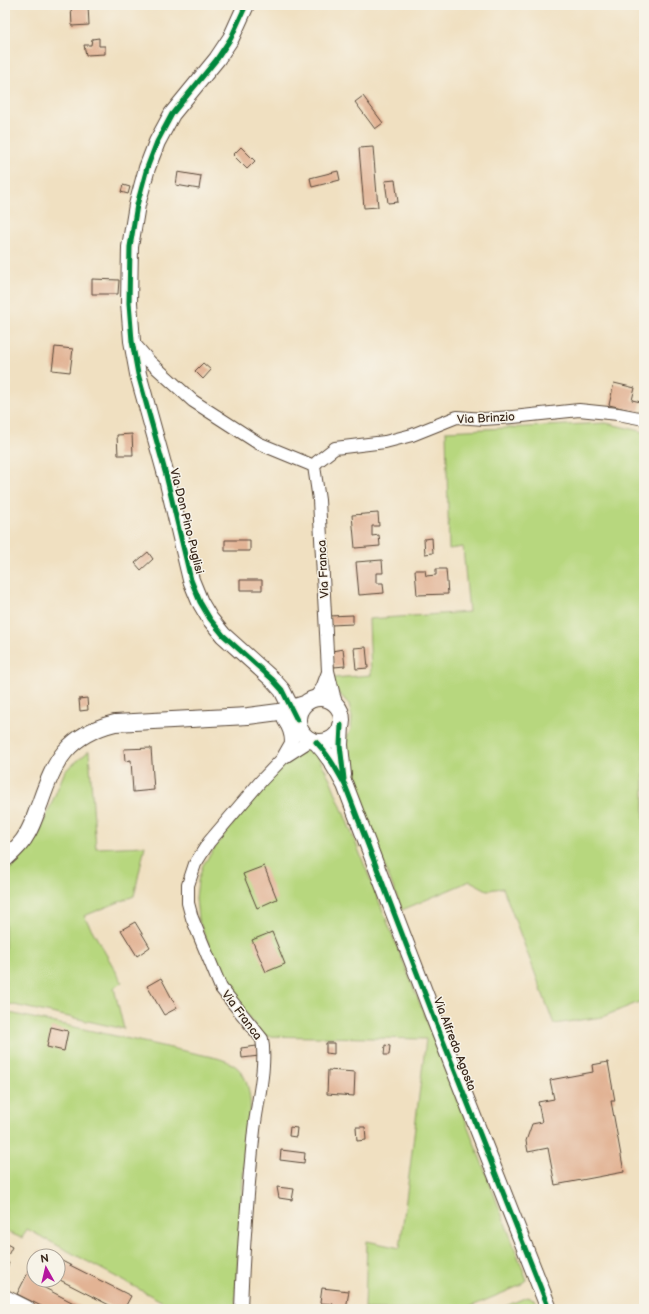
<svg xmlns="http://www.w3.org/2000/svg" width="649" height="1314" viewBox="0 0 649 1314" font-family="'Balsamiq Sans',sans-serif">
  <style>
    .green { fill: #b7d77e; stroke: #79804e }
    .building { fill: #e2b394 }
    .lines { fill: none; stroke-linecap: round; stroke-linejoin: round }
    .street-casing { stroke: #564536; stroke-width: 14 }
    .secondary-casing { stroke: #564536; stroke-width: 18 }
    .street { stroke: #fff; stroke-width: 12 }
    .secondary { stroke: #fff; stroke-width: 16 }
    .cycleway-casing { stroke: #f7f3e8; stroke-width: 8 }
    .cycleway { stroke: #00873e; stroke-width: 5 }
    .labels { text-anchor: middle; stroke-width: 3; stroke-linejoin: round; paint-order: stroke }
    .street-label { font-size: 12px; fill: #3b2a1e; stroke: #f7f3e8 }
  </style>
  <rect width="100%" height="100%" fill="#f7f3e8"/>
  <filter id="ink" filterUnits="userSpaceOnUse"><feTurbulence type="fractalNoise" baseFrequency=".025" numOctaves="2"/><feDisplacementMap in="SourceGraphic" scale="8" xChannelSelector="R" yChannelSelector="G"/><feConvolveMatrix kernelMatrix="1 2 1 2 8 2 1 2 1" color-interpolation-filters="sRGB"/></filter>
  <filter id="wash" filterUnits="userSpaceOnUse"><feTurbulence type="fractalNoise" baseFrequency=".012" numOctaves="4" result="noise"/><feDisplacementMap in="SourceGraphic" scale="16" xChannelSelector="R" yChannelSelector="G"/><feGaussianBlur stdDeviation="0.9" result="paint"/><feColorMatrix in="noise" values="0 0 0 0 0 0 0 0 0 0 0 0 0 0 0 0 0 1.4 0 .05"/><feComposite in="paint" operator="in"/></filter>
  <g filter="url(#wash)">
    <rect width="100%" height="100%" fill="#f0e0c1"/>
    <!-- green -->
    <path class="green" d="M606 423 644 432V1000L602 1017 554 1024 503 888 487 890 470 881 402 910 342 757 343 746 351 729 352 717 349 704 335 689 333 678 371 675 369 619 469 612 463 547 449 549 446 431Z
      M308 749 316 753 330 779 433 1036 527 1280 519 1286 465 1309H365L367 1241 400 1248 426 1039 262 1036 229 989 211 950 198 919 196 898 198 881 203 865 218 843 283 761Z
      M89 751 96 848 145 846 134 896 84 916 122 982 114 988 124 1029 5 1003V871L9 869 23 855 38 836 65 771Z
      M5 1012 217 1058C231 1062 241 1067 246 1081 256 1108 246 1139 244 1166 240 1214 238 1261 235 1309H176L27 1229 22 1238 5 1231Z
      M527 1297 534 1299 538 1309H499Z"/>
    <g id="blocks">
      <!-- building -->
      <path class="building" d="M88 5 89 25 72 26 71 6Z
        M99 38V46H105V54L86 55 84 45H91L92 39Z
        M363 96 383 123 375 129 355 102Z
        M241 147 255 161 247 169 233 155Z
        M373 147 378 207 364 208 359 148Z
        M338 171 340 180 312 187 310 178Z
        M178 172 201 176 199 189 176 185Z
        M395 180 398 202 388 203 385 181Z
        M123 185 130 187 128 194 121 192Z
        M92 279 119 280 118 294H92Z
        M55 347 73 349 70 372 52 370Z
        M203 363 211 370 203 379 195 371Z
        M614 383 635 388 632 400 641 402 639 412 609 405Z
        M132 434 133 455H118L117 435Z
        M378 513 379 526H372V536L379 535 380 546 355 548 352 515Z
        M432 538 433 553 425 554 424 539Z
        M225 540H250V551H225Z
        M148 552 153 559 141 570 135 563Z
        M382 560 383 573H376V583H383L384 593 359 595 356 562Z
        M436 569H446L448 594 417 595 415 570H425L426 576 436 575Z
        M240 580H262V590H240Z
        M353 615V624L331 625 330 616Z
        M366 647 368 668 356 669 354 648Z
        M343 649 345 666 334 667 332 651Z
        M87 698 88 710 80 711 79 699Z
        M151 748 154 790 133 792 131 760 125 761 124 749Z
        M264 866 277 899 257 908 243 874Z
        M135 922 150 947 137 956 121 930Z
        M272 932 285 964 266 972 252 940Z
        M161 978 177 1008 164 1015 147 986Z
        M51 1027 68 1031 64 1051 47 1047Z
        M326 1043H334V1054L326 1053Z
        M385 1045 390 1046 389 1055H384Z
        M257 1046 259 1056 242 1058 241 1048Z
        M608 1062 615 1101H611L624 1172 555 1185 548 1148 528 1152 526 1141 532 1124 542 1122 538 1102 554 1099 550 1080 593 1072 592 1065Z
        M328 1070 355 1072 354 1096 327 1094Z
        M290 1127 297 1128 296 1137 289 1136Z
        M356 1127H365L366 1140 357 1141Z
        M281 1150 305 1153 304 1163 280 1160Z
        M277 1187 294 1189 292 1200 279 1198Z
        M5 1243 12 1247 5 1261 9 1263 5 1272Z
        M39 1250 51 1256H36Z
        M58 1259 131 1296 124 1309H117L60 1280 61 1278 58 1276Z
        M34 1261V1280H44L41 1286 85 1309H47L17 1294Z
        M322 1288 349 1291 346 1309 333 1307V1304L320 1303Z"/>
    </g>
  </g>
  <g filter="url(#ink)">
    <use href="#blocks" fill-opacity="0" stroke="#564536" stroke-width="1"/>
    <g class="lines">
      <!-- street casing -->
      <g class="street-casing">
        <path id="street" d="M132 341 150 362 193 401 258 443 314 466
          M314 466 317 462 335 448 385 442 412 435 457 417 484 419 513 417 579 410 618 414 644 419
          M314 466 319 500 328 671 334 696 337 706
          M315 698 322 688 328 672
          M284 721C289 728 291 734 291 742
          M283 757 291 743 297 723
          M241 1309C243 1249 248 1189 254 1130 257 1103 267 1066 262 1039L221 988 192 918 188 903V885L195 864 209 842 261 781 283 758 311 740"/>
      </g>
      <!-- secondary casing -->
      <g class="secondary-casing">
        <path id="secondary" d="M246 5 231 38 217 59 172 114 157 142 147 168 137 205 130 247 129 303 132 341 138 374 166 475 191 580 200 602 210 619 223 635 272 679 282 690 297 720
          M298 720a22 22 0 1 1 44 0a22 22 0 1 1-44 0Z
          M341 725 340 745 343 775
          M316 742C328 754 336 769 345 785L440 1033 549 1309
          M5 859C13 852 22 844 27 834 33 824 36 813 40 803 55 760 67 735 115 723L248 716 279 712 304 704
          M5 1298 27 1309"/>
      </g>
      <!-- street -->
      <use href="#street" class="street"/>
      <!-- secondary -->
      <use href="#secondary" class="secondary"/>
      <!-- cycleway casing -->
      <g class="cycleway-casing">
        <path id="cycleway" d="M246 5 231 38 217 59 172 114 157 142 147 168 137 205 130 247 129 303 132 341 138 374 166 475 191 580 200 602 210 619 223 635 272 679 282 690 297 720
          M341 725 340 745 344 779
          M316 742C328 754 336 769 345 785L440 1033 549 1309"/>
      </g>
      <!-- cycleway -->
      <use href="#cycleway" class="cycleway"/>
    </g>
  </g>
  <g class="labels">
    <!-- street labels -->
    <g class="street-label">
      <text transform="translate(486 418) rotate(-3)" y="4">Via Brinzio</text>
      <text transform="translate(187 521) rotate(76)" y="4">Via Don Pino Puglisi</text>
      <text transform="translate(323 569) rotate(-93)" y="4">Via Franca</text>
      <text transform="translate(242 1015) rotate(53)" y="4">Via Franca</text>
      <text transform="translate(455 1044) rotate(69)" y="4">Via Alfredo Agosta</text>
    </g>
  </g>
  <!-- margin -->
  <rect width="649" height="1314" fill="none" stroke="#f7f3e8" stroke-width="20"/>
  <!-- north arrow -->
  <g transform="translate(46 1268) rotate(352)"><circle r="19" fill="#f7f3e8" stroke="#aca397"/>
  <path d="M0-3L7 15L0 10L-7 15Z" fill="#b5179e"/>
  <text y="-6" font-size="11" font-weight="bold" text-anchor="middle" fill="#3b2a1e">N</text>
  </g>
</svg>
